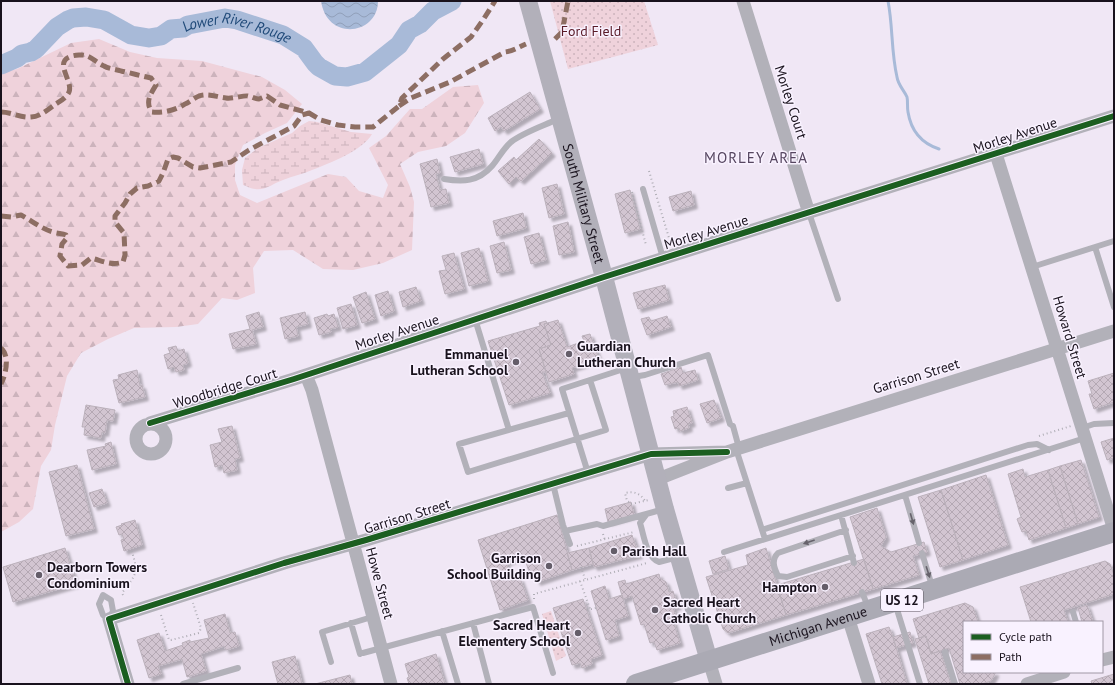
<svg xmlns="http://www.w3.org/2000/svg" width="1115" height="685" viewBox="0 0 1115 685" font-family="'PT Sans',sans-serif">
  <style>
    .forest { fill: url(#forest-firs) }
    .wetland { fill: url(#wetland-marsh) }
    .park { fill: url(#park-dots) }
    .water { fill: url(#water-waves) }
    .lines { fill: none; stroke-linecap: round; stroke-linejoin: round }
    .stream { stroke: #a8bad8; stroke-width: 3 }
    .river { stroke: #a8bad8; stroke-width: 19 }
    .building { fill: url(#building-cross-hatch); stroke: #bbb1bb; filter: url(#shadow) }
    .path { stroke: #afadb5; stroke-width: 2; stroke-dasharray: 1 3; stroke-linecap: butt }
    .lane { stroke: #b2b1b9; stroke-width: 6 }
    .street { stroke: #b2b1b9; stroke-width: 13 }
    .secondary { stroke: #b2b0ba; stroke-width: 18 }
    .primary { stroke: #abaab4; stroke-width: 20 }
    .quiet { stroke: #8d6e63; stroke-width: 5; stroke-dasharray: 10 5; stroke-linecap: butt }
    .cycleway-casing { stroke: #f9f2ff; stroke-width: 8 }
    .cycleway { stroke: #1b5e20; stroke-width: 6 }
    .oneway { fill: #66626b }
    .poi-dot { fill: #645d69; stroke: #f9f2ff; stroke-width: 1.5 }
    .labels { text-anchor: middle; stroke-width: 3; stroke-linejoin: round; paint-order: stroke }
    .shield { fill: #f9f2ff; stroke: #5c5561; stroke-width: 1 }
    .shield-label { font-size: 13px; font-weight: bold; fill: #19121d }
    .park-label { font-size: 14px; fill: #591a27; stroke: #f9f2ff }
    .street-label { font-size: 14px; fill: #19121d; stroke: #f9f2ff }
    .poi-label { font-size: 14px; font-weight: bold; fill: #19121d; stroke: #f9f2ff; text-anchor: start }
    .water-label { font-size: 15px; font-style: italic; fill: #204a79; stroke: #f9f2ff }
    .neighbourhood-label { font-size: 15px; letter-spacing: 1px; fill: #564660; stroke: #f9f2ff }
  </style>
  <defs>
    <pattern id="forest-firs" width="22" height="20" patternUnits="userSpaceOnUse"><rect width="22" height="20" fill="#efd2db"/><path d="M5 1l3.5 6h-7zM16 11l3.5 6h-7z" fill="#ccb3bc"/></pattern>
    <pattern id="wetland-marsh" width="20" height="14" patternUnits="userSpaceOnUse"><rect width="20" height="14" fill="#efd2db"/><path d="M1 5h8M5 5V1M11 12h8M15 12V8" fill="none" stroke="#ccb3bc"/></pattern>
    <pattern id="park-dots" width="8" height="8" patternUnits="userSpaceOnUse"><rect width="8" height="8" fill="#efd2db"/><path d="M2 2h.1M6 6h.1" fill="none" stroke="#ccb3bc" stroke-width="1.8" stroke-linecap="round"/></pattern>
    <pattern id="water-waves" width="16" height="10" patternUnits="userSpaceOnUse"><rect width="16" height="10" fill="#a8bad8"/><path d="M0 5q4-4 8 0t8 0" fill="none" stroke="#909fb9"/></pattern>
    <pattern id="building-cross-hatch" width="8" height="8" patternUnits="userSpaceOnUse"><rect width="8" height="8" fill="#d2c5d1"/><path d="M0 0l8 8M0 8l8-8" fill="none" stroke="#b4a8b3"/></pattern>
    <filter id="shadow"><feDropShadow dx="3.5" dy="3.5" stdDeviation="1" flood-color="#0004"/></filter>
  </defs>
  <rect width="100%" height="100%" fill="#f0e7f5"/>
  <!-- forest -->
  <path class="forest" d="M99 39 130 52 157 58 202 61 262 77 285 90 302 104 287 123 265 133 243 145 235 165V180L240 195 257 203 328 174 346 177 359 191 383 198 388 185 369 148 386 136 410 109H422L453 87 478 85 484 103 465 133 446 146 418 152 400 164 410 187 414 202 412 250 383 263 353 270 323 269 293 250 264 251 253 268 255 293 237 300 222 298 198 324 176 327 134 328 108 339 81 353 67 376 55 425 51 450 41 466 33 509 19 522 1 532V73L17 69 71 43Z"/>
  <!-- wetland -->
  <path class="wetland" d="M309 121 317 122 351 132 372 134C362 151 330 163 312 170 303 174 293 176 283 180 274 183 265 191 255 189 251 189 247 186 243 185L242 170 245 158 258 148 292 133 300 126Z"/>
  <!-- park -->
  <path class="park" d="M550 1H644L658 45 568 69Z
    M551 611 566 656 556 661 542 614Z"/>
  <!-- water -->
  <path class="water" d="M321 1H378C378 35 327 42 321 1Z"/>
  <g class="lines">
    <!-- stream -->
    <path class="stream" d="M888 1C893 26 891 52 897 77 898 85 904 90 907 97 908 101 907 107 908 112 911 131 921 143 939 149"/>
    <!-- river -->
    <path class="river" id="s1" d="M1 65 17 58 22 54 31 52 36 49 57 27 68 20 73 18 86 17 104 20 131 35 149 38 161 36 171 29 183 28 188 25 225 18 237 20 283 35 304 48 315 63 319 67 335 76 347 77 365 72 399 45 409 30 420 24 433 11 452 1"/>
  </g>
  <!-- building -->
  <path class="building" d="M530 92 540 109 504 131 501 127 495 131 488 118Z
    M539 139 552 153 521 181 516 177 509 184 498 171 514 157 516 160Z
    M479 149 483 164 455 172 450 157Z
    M437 159 440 173 436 174 440 190 446 189 449 203 431 207 420 164Z
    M557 184 564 214 549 218 542 188Z
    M630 190 640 229 625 233 615 194Z
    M691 191 694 205 673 211 669 197Z
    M523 213 526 228 497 236 493 221Z
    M568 222 574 252 559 255 553 226Z
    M539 233 546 260 531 264 524 237Z
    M504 242 511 270 497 273 490 246Z
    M479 248 488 281 469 286 461 253Z
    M454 253 464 289 445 294 439 271 446 270 442 256Z
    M665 285 669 300 638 309 633 293Z
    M416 287 421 301 403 307 399 292Z
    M388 291 394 311 381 316 375 295Z
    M366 292 375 319 362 323 353 297Z
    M351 304 357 325 343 329 337 308Z
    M259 312 263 327 252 330 256 344 233 349 229 334 250 329 246 316Z
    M305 312 308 324 296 327 298 336 285 339 280 318Z
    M327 314 328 316 334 314 338 327 330 329 331 332 319 335 314 318Z
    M667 316 671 327 647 335 641 319 649 317 651 321Z
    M558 320 567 347 584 341 582 336 590 334 599 359 572 368 574 374 549 382 539 349 551 345 544 324Z
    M546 321 547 323 544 324 551 345 539 349 546 372H542L550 393 509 405 488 341 540 326 539 323Z
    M176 346 178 351 184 349 188 363 183 365 184 370 176 372 174 367 168 369 164 355 170 353 168 348Z
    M681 367 683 373 695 370 698 380 679 386 678 382 665 385 661 374Z
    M137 370 140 386 142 385 145 397 119 403 113 380 119 379 118 375Z
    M1114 373V402L1094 409 1089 394H1092L1088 381Z
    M714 400 721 418 707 423 700 404Z
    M86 405 115 410 113 421 107 420 105 433 102 432 101 438 84 435 85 427H82Z
    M687 407 692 423 688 424 689 428 680 431 679 428 675 429 671 417 674 416 673 411Z
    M232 426 240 458 235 459 237 470 224 473 222 465 215 467 210 445 222 442 218 429Z
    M1114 438V458L1107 460 1101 442Z
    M111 442 116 464 92 470 87 450 106 446 105 444Z
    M1081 460 1099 517 1078 524 1060 466Z
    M77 465 94 529 66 536 49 472Z
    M1060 466 1078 524 1066 528 1048 470Z
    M1023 469 1025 477 1048 470 1066 528 1029 540 1026 531 1022 532 1017 519 1021 517 1008 474Z
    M986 475 1008 545 963 560 941 490Z
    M102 489 107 503 94 507 89 493Z
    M941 490 963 560 940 567 918 497Z
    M631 502 634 515 608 522 605 509Z
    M877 508 886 537 881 546 891 552 924 542 927 552 913 556 919 575 873 589 850 517Z
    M557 515 572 570 537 582 534 574 530 575 524 556 506 562 512 581 520 578 528 600 500 610 478 540Z
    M135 520 142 545 124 551 121 540 124 539 122 534 119 535 116 527 122 525 121 524Z
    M632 535 639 555 594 567 589 548Z
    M65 548 76 584 13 602 3 567Z
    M589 548 593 564 572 570 567 553Z
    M766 548 786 615 728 633 723 629 706 577 748 565 746 555Z
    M725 556 729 569 713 574 709 561Z
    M864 559 873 589 786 615 777 585Z
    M1105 561 1110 564 1114 575V594L1064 610 1068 622H1031L1020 587Z
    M659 574 660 578 666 582 669 592 673 591 678 606 673 607 676 616 672 617 680 643 657 650 654 642 650 643 644 624 641 625 632 596 623 599 618 582 625 580 626 584Z
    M605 586 609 599 622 595 628 616 615 620 619 636 606 640 591 591Z
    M583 599 602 655 591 659 592 664 582 668 580 663 572 665 553 608Z
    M965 603 973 607 978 622H964V672H995V674L991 681 982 684H960L949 648 931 654 926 636 919 638 913 619Z
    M1087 605 1093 622H1082L1078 608Z
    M225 614 230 633 235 632 239 646 226 650 224 646 201 654 206 671 187 677 182 659 158 666 161 674 149 678 137 640 159 633 165 651 183 645 182 643 190 640V642L209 638 204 620Z
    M889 627 893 637 907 684H882L866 634Z
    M910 632 913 643 896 648 893 637Z
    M926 636 931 654 940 651 951 684H929L915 639Z
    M436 654 445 684H409L407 678 409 677 405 664Z
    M295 656 302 684H278L272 662Z
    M1114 674V684H1092L1091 681Z
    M350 675 352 684H315Z"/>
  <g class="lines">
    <!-- path -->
    <path class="path" d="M649 171 669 238
      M632 192 646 245
      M1039 436 1071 426
      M629 502 627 501 625 493C634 491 640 493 645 501
      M631 504 649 500
      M603 534 605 540
      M577 546 634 532
      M581 567 585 579
      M580 581 590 609
      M123 595 122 593C137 573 139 573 131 549
      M534 599V594L647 563
      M587 610 596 608
      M161 615 169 640H171L199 633 201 628 193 603"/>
    <!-- lane -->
    <path class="lane" d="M444 179C463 182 478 182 492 166 499 158 502 150 511 142 524 132 543 126 558 119
      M643 189 663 258
      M809 213 838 299
      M1095 247 1114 307
      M1032 267 1114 241
      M475 319 509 430
      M633 377 645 375 708 355 730 424 733 426 739 448
      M569 413 459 444 468 472 606 430 590 380
      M1082 428 1094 424 1114 423
      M736 449 765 539
      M588 473 562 389 627 368
      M553 484 563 525 570 544
      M728 488 747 483
      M905 495 919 543
      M646 515 640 523C644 535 646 557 659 562L678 557
      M841 515 854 563
      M762 530 1028 445 1037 444 1049 450
      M846 530 778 553C771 560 774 568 778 576L787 577 853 556
      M565 531 597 524 603 526 664 509
      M724 552 1085 438
      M922 553 932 586
      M862 592 868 607
      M103 595 111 600 113 611 109 619 103 615 99 604Z
      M895 603 920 684
      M1073 612 1076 622
      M351 623 360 654
      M473 623 489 684
      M442 631 458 684
      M945 652 955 684
      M363 653 533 607 553 673
      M331 662 322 632 372 617
      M183 684 238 668"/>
    <!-- street -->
    <path class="street" d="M743 1 809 213
      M996 154 1114 530
      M306 375 312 390 391 684
      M150 423 294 379 604 277 1114 116
      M136 439a15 15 0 1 1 30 0a15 15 0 1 1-30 0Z
      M658 479 727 452 1114 331
      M848 617 869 684
      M1102 660 1114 657
      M709 661 716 684
      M128 684 109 619 284 563 366 540 651 454 727 452
      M1027 684 1064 672"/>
    <!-- secondary -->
    <path class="secondary" id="s2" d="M528 1 604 277 665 509 709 661"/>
    <!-- primary -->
    <path class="primary" id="s3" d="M636 684 1114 532"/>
    <!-- quiet -->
    <path class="quiet" d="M555 39 562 32 568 1
      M399 106 411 98 450 82 505 52C513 51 519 47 526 44
      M1 112C11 112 21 118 31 117 39 117 46 111 53 106 58 102 66 99 69 92 74 80 48 57 79 55 91 54 94 62 104 66 109 69 115 69 121 71 131 73 141 76 151 78L156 85C150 95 145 102 152 112 164 113 176 110 185 104 190 102 194 98 199 96 209 93 216 97 226 98 233 99 244 95 248 96 251 96 255 99 259 99L267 96 280 105 309 113 321 120 338 125 355 127H373L399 106 402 98 443 59 471 37 483 20 495 1
      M1 216 11 217 21 215C32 221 42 229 53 232 58 234 62 233 66 235L67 238 62 244 60 256 68 266 82 265 91 258C103 261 112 266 123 262L125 255 124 233 115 222V216L125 203 130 194 137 188 148 186 159 181 163 173 168 159 173 157 178 158 193 167 200 168 231 162 249 150 294 126 302 115 309 113
      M1 348C10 356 6 374 1 384"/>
    <!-- cycleway casing -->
    <g class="cycleway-casing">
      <path id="cycleway" d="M150 423 294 379 604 277 1114 116
        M128 684 109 619 284 563 366 540 651 454 727 452"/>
    </g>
    <!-- cycleway -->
    <use href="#cycleway" class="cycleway"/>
  </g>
  <!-- one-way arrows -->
  <defs><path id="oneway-solid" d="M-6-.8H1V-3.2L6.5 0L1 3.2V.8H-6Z"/></defs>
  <g class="oneway">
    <use href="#oneway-solid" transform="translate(912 519) rotate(74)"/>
    <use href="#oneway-solid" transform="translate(809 542) rotate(161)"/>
    <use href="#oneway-solid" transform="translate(928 572) rotate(72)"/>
  </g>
  <!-- markers -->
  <g class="poi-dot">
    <circle cx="569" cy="354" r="4"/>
    <circle cx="516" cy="362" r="4"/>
    <circle cx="614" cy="551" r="4"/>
    <circle cx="549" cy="566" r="4"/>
    <circle cx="39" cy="575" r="4"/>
    <circle cx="825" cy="587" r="4"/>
    <circle cx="655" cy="610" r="4"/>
    <circle cx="578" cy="633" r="4"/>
  </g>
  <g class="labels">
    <!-- shield labels -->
    <rect class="shield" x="881" y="589" width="42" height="22" rx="3"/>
    <g class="shield-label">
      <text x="902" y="605">US 12</text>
    </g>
    <!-- park labels -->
    <g class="park-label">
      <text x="591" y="36">Ford Field</text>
    </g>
    <!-- street labels -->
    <g class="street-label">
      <text transform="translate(791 102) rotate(72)" y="5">Morley Court</text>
      <text transform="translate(1015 135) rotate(-18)" y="5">Morley Avenue</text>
      <text dy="5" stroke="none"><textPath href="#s2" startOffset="210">South Military Street</textPath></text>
      <text transform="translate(706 232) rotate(-17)" y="5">Morley Avenue</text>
      <text transform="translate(397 332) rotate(-18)" y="5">Morley Avenue</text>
      <text transform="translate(1070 337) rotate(73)" y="5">Howard Street</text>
      <text transform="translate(916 376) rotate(-17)" y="5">Garrison Street</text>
      <text transform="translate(225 388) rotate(-17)" y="5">Woodbridge Court</text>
      <text transform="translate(407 516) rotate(-17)" y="5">Garrison Street</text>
      <text transform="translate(380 583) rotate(75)" y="5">Howe Street</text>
      <text dy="5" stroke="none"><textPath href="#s3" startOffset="191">Michigan Avenue</textPath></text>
    </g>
    <!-- poi labels -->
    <g class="poi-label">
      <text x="577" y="351">Guardian<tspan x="577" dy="16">Lutheran Church</tspan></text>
      <text x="508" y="359" text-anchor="end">Emmanuel<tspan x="508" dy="16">Lutheran School</tspan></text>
      <text x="622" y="556">Parish Hall</text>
      <text x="541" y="563" text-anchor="end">Garrison<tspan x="541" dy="16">School Building</tspan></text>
      <text x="47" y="572">Dearborn Towers<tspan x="47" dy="16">Condominium</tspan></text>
      <text x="817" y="592" text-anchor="end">Hampton</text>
      <text x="663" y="607">Sacred Heart<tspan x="663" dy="16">Catholic Church</tspan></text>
      <text x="570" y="630" text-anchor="end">Sacred Heart<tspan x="570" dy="16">Elementery School</tspan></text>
    </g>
    <!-- water labels -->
    <g class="water-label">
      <text dy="5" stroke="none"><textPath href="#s1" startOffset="261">Lower River Rouge</textPath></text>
    </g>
    <!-- neighbourhood labels -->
    <g class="neighbourhood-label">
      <text x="756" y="163">MORLEY AREA</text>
    </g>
  </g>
  <!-- border -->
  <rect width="1115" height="685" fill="none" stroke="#19121d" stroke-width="4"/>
  <!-- legend -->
  <rect x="963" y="621" width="140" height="52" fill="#f9f2ff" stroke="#9f98a5"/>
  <rect x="971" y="634" width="20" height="6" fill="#1b5e20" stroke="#9f98a5"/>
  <text x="999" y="641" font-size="12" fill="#19121d">Cycle path</text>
  <rect x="971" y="654" width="20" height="6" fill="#8d6e63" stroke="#9f98a5"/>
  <text x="999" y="661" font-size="12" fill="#19121d">Path</text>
</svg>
